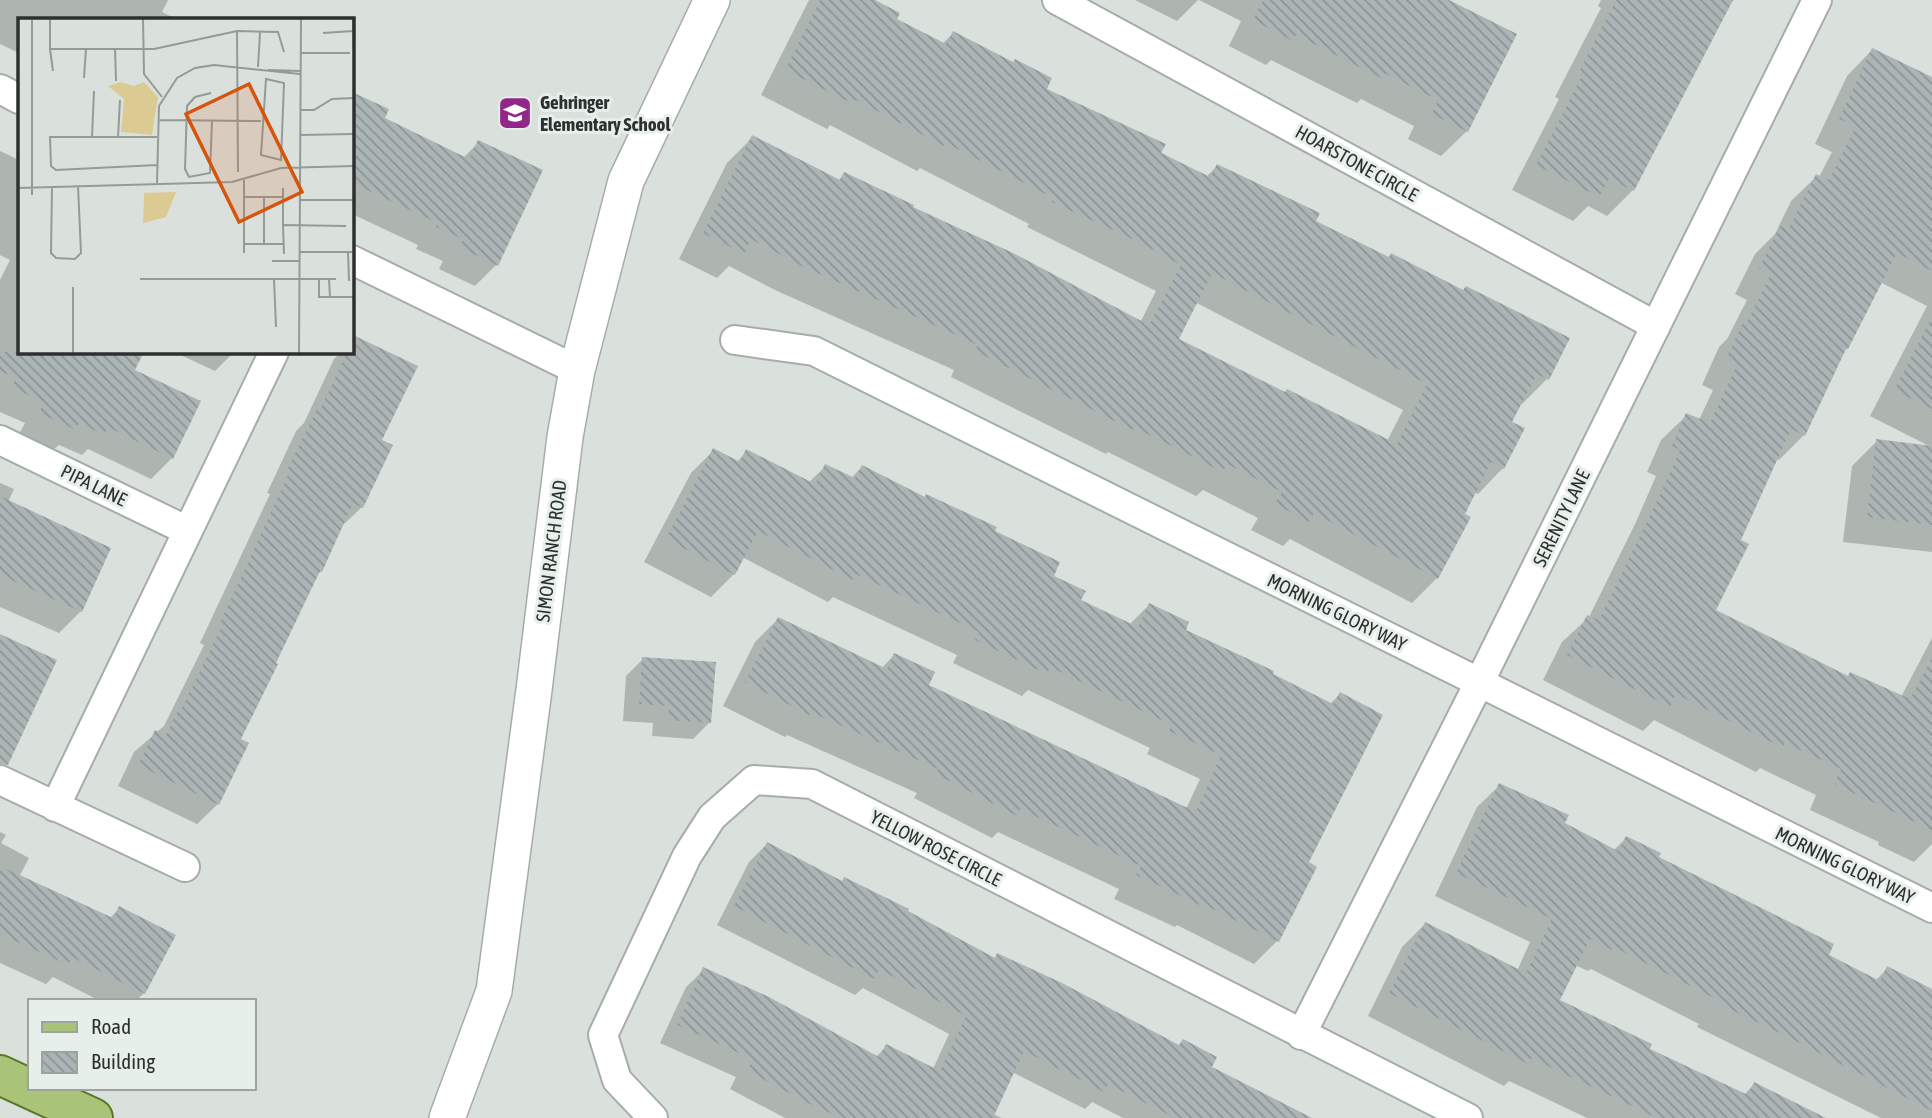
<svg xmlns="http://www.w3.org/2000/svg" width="1932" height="1118" viewBox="0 0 1932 1118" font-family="'Asap Condensed',sans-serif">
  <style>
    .shadow { fill: #0003; fill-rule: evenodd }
    .building { fill: url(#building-back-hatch); fill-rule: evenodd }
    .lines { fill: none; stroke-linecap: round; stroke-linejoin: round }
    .minor-casing { stroke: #a6ada9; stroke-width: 32 }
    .tertiary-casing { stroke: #a6ada9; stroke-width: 38 }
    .primary-casing { stroke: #597724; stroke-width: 42 }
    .minor { stroke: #fff; stroke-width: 28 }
    .tertiary { stroke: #fff; stroke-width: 35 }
    .primary { stroke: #a9c479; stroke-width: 38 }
    .labels { text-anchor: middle; stroke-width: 6; stroke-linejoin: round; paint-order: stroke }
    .poi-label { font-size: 19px; font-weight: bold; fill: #2d302e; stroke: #e7efea; text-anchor: start }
    .street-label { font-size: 19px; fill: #2d302e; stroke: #e7efea }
    .inset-road { fill: none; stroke: #959a97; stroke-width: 2 }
    .view { fill: #d5550f; fill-opacity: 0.15; stroke: #d5550f; stroke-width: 3.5 }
    .inset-edge { fill: none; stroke: #2d302e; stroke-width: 3.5 }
  </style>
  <defs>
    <pattern id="building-back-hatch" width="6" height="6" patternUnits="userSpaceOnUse" patternTransform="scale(1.75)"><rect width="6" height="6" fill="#acb5b5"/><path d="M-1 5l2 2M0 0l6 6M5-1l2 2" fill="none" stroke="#8c9494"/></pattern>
  </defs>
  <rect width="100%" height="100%" fill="#dae1dd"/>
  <!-- shadow -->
  <path class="shadow" d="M0 0H168L162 12 176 19H19V53L0 44Z
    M809 0H871L895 19 942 44 954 33 1044 89 1206 177 1217 166 1314 221 1547 379 1522 404 1520 403 1510 423 1503 468 1478 494 1474 492 1437 578 1412 603 1290 539 1283 546 1251 530 1258 518 1203 490 1196 496 1108 452 1106 454 951 377 954 370 775 290 729 266 717 278 679 259 727 163 752 138 838 181 844 174 1140 323 1156 291 1027 227 1029 224 920 168 917 171 830 125 827 129 761 95ZM1195 302 1403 410 1387 441 1285 394 1177 340Z
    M1135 0H1198L1177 21Z
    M1199 0H1439L1467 131 1441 156 1408 139 1414 126 1361 99 1357 103 1271 60 1266 65 1229 46 1241 21Z
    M1601 0H1731L1633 190 1607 216 1588 206 1573 221 1512 190 1559 99 1555 97 1601 8 1598 6Z
    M1872 50 1932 79V552L1843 542 1852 466 1877 441 1931 447 1870 416 1927 306 1880 282 1847 348 1843 353 1804 435 1779 460 1776 459 1738 541 1714 611 1847 677 1901 697 1932 638V844L1914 862 1878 845 1879 842 1810 810 1816 795 1760 768 1756 772 1654 720 1643 731 1543 680 1562 642 1589 617 1636 522 1656 476 1647 472 1661 440 1687 415 1699 420 1713 390 1702 385 1719 347 1727 339 1747 300 1735 294 1755 254 1775 234 1791 201 1817 176 1819 177 1832 152 1815 144 1847 76Z
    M352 94 386 110 382 119 463 158 479 142 497 264 475 286 439 269 443 261 416 249 418 245 352 214Z
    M0 151 19 160V352H142L133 371 172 458 151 479 88 449 82 455 59 445 53 450 19 434 25 423 0 412V280L10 260 0 255Z
    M355 338 380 441 362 507 341 527 321 571 315 577 239 740 218 804 197 824 118 786 134 752 164 726 204 645 200 643 270 494 267 493 296 431 304 423 334 359 341 352H352V341Z
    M174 352H234L215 371Z
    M714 450 737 462 747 451 808 483 826 466 851 478 862 467 993 532 1052 577 1079 601 1129 625 1149 605 1183 631 1330 704 1340 694 1306 863 1277 941 1254 964 1177 925 1175 927 1114 899 1119 889 998 832 992 838 914 798 917 793 787 735 785 737 723 706 755 642 778 619 881 669 894 655 927 686 1186 809 1200 779 1147 754 1150 748 1028 690 1022 696 953 663 957 655 833 597 828 602 742 557 734 574 711 597 644 562 691 473Z
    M0 483 14 489 8 502 81 611 59 633 0 607Z
    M643 659 710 722 693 739 652 736 653 723 623 721 626 676Z
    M1500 785 1563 824 1614 850 1626 838 1657 858 1875 981 1888 968 1932 996V1118H1881L1697 1027 1699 1024 1591 969 1588 971 1575 965 1558 1001 1647 1049 1744 1095 1754 1084 1812 1118H1587L1509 1081 1504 1086 1368 1016 1402 947 1425 924 1517 971 1530 942 1435 896 1477 807Z
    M0 832 6 835 1 843 29 858 19 877 110 918 120 908 144 993 136 1001H100L53 977 46 984 0 963Z
    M767 844 841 882 905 912 994 959 998 955 1210 1068 1296 1118H1123L1092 1102 1085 1109 1012 1072 993 1114 1002 1118H785L730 1089 736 1077 660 1043 686 987 704 970 876 1057 887 1046 933 1069 949 1034 863 988 855 995 717 925 749 862Z"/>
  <!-- building -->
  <path class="building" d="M820 0H875L900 13 897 19 946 44 953 31 1013 62 1015 59 1052 78 1047 89 1166 144 1161 153 1210 177 1217 164 1320 213 1316 221 1389 257 1391 253 1463 290 1466 286 1570 338 1549 380 1537 374 1512 422 1525 428 1504 469 1491 462 1465 514 1471 517 1438 579 1314 513 1309 522 1275 504 1282 492 1227 464 1223 472 1134 427 1133 430 975 351 978 345 800 265 751 239 744 254 703 233 752 135 840 180 844 172 914 205 913 207 1013 253 1149 325 1181 265 1139 242 1052 202 1053 198 946 143 944 146 856 100 853 104 785 70ZM1212 273 1427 384 1397 444 1287 389 1285 392 1179 339Z
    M1263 0H1449L1517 34 1468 132 1432 114 1438 100 1386 74 1383 79 1296 35 1293 41 1253 20Z
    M1616 0H1733L1634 191 1609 179 1599 197 1536 165 1583 74 1579 72Z
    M1872 48 1932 77V271L1897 253 1848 349H1846L1805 436 1791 429 1741 540 1749 544 1716 610 1848 676 1850 672 1910 699 1932 658V830L1834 784 1841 769 1785 743 1783 748 1676 694 1670 707 1567 655 1587 615 1599 620 1660 495 1680 450 1672 446 1686 413 1710 423 1737 365 1726 359 1744 320 1747 322 1771 274 1759 268 1780 226 1788 230 1816 174 1829 180 1856 126 1839 119Z
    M352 92 389 109 385 118 469 159 478 140 543 170 498 266 459 247 463 239 436 227 438 223 352 183Z
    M1932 317V409L1894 390Z
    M355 336 418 366 382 440 393 445 363 508 353 503 322 572 320 571 276 663 278 664 241 739 249 743 219 805 138 765 155 730 166 735 179 709 181 710 223 624 220 623 289 473 286 472 317 409 320 410 347 352H352Z
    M0 352H144L135 370 201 401 173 459 108 427 104 435 79 423 76 430 39 413 44 402 11 387 16 378 0 371Z
    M1876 439 1932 446V525L1867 517Z
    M713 448 740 462 746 449 815 484 825 464 855 478 862 465 925 497 926 494 997 527 995 531 1060 562 1054 576 1086 591 1081 600 1138 627 1149 603 1189 622 1186 630 1274 671 1273 674 1333 704 1340 692 1383 715 1309 862 1317 867 1279 942 1201 903 1200 905 1136 875 1141 866 1020 809 1017 816 936 774 938 769 811 712 809 715 745 682 778 617 887 669 894 653 935 672 929 685 1196 812 1221 755 1169 731 1172 725 1050 667 1047 674 975 640 979 632 856 574 853 580 758 531 735 575 666 539Z
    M0 496 111 548 82 612 0 575Z
    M0 634 57 660 8 765 0 764Z
    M642 657 716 662 711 723 668 720 669 706 639 704Z
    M1499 783 1569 815 1565 823 1618 851 1626 836 1661 853 1659 857 1834 944 1829 955 1880 981 1887 966 1932 989V1111L1788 1037 1719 1004 1720 1001 1614 947 1612 950 1590 939 1560 1000 1652 1044 1650 1049 1748 1095 1754 1082 1826 1118H1657L1531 1058 1528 1064 1389 993 1425 922 1526 973 1552 919 1456 873Z
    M767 842 842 881 844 877 909 909 908 911 995 958 997 953 1062 983 1179 1045 1183 1039 1217 1057 1212 1067 1312 1118H1175L1108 1084 1104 1092 1024 1051 993 1118H841L810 1104 747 1071 753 1059 677 1025 703 967 769 997 879 1057 886 1044 940 1071 966 1016 879 969 874 979 734 906Z
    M0 866 113 918 119 906 176 935 145 994 72 957 68 965 0 934Z"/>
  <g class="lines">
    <!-- minor casing -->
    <g class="minor-casing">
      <path id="minor" d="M1057 0 1656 326
        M0 89 19 99
        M352 260 577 370
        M735 340 814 351 1932 908
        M0 440 188 531
        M0 780 185 867
        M55 807 274 352
        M1301 1035 1479 683 1817 0
        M653 1118 617 1080 603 1035 687 856 712 817 754 780 812 784 1468 1118"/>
    </g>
    <!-- tertiary casing -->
    <g class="tertiary-casing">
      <path id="tertiary" d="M447 1118 494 991 534 690 565 437 577 370 626 181 712 0"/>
    </g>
    <!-- primary casing -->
    <g class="primary-casing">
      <path id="primary" d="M0 1075 93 1118"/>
    </g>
    <!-- minor -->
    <use href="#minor" class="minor"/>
    <!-- tertiary -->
    <use href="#tertiary" class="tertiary"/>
    <!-- primary -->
    <use href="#primary" class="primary"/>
  </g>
  <!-- icons -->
  <defs>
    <g id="school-square" transform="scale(1.75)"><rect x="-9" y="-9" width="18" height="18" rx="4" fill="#932789" stroke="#e7efea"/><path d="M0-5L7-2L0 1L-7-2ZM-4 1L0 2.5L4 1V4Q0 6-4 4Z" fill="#fff"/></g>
  </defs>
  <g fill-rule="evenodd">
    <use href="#school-square" x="515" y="113"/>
  </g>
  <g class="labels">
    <!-- poi labels -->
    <g class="poi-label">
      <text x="540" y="109">Gehringer<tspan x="540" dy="22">Elementary School</tspan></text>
    </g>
    <!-- street labels -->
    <g class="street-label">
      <text transform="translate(1357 163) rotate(29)" y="7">HOARSTONE CIRCLE</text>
      <text transform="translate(94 485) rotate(26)" y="7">PIPA LANE</text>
      <text transform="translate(1561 518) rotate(-64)" y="7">SERENITY LANE</text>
      <text transform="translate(551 551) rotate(-83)" y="7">SIMON RANCH ROAD</text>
      <text transform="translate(1337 612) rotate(26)" y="7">MORNING GLORY WAY</text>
      <text transform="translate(936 848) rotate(27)" y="7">YELLOW ROSE CIRCLE</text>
      <text transform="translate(1845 865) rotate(26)" y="7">MORNING GLORY WAY</text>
    </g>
  </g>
  <!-- overview -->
  <g transform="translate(18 18)">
    <rect width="336" height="336" fill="#dae1dd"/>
    <path d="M103 64 116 68 126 64 140 79 134 117 103 114 106 81 90 68Z" fill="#dbcb93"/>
    <path d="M158 174 148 199 125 205 126 175Z" fill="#dbcb93"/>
    <path class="inset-road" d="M12 0H43M14 0V177M32 0V31H136L219 13 260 14 266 34M125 0 126 56 144 79M335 0 336 33M219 13 220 154M305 15 335 13M32 31 35 53M97 31 98 63M282 35H332M240 49 242 14M250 52 282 53M66 60 68 31M248 61 266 65 263 142 243 137ZM193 75 177 79 169 88 167 151 171 159 192 155 194 103M282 92H296L314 81 336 80M140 102 243 103M282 117 336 116M74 119 76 73M100 119 102 82M139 119H32L33 148 38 152 139 147M226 162V235M139 165 141 88 159 60 177 50 196 47 282 56M0 170 214 164 263 150 336 148M34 170 33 235 38 240 57 241 63 235 60 168M265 170V207M226 179H265M246 179V226M282 182H336M226 226H266M282 234H336M330 234 331 263M266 236 265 207 328 208M254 243H282M122 261H318M256 261 258 309M301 261V279H312L311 261M312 279H336M55 336V269M281 336 283 0"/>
    <path class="view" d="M231 66 284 174 221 204 168 96Z"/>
    <rect width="336" height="336" class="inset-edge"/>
  </g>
  <!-- legend -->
  <rect x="28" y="999" width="228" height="91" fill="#e7efea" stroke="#9da39f" stroke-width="2"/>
  <rect x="42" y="1022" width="35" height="10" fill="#a9c479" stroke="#9da39f" stroke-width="2"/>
  <text x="91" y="1034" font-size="21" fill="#2d302e">Road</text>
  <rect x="42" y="1052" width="35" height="21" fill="url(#building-back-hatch)" stroke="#9da39f" stroke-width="2"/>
  <text x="91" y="1069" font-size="21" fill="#2d302e">Building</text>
</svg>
